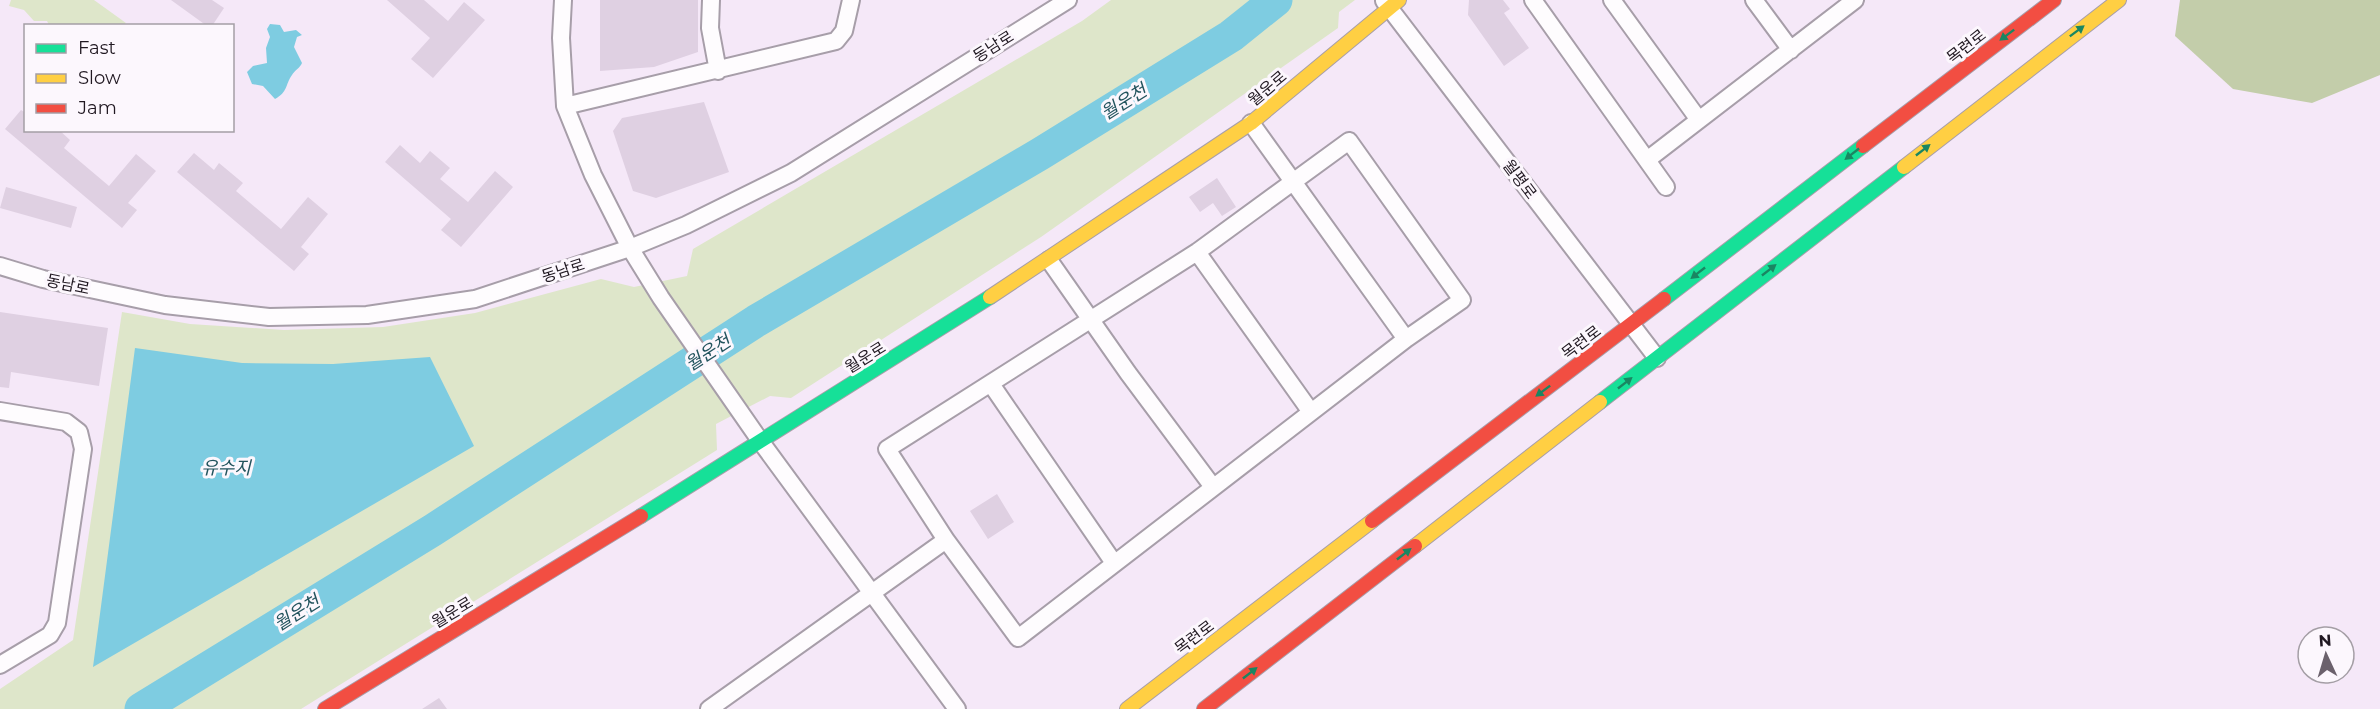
<svg xmlns="http://www.w3.org/2000/svg" width="2380" height="709" viewBox="0 0 2380 709" font-family="Montserrat,'Noto Sans KR',sans-serif">
  <style>
    .green { fill: #dee6ca }
    .forest { fill: #c3cdaa }
    .water { fill: #7ecce1 }
    .lines { fill: none; stroke-linecap: round; stroke-linejoin: round }
    .river { stroke: #7ecce1; stroke-width: 33 }
    .building { fill: #dfd0e2 }
    .street-casing { stroke: #a79ea9; stroke-width: 20 }
    .fast-casing { stroke: #a79ea9; stroke-width: 16 }
    .slow-casing { stroke: #a79ea9; stroke-width: 16 }
    .jam-casing { stroke: #a79ea9; stroke-width: 16 }
    .street { stroke: #fefcfe; stroke-width: 16 }
    .fast { stroke: #16e098; stroke-width: 14 }
    .slow { stroke: #ffcf43; stroke-width: 14 }
    .jam { stroke: #f24e42; stroke-width: 14 }
    .oneway { fill: #1a8662 }
    .labels { text-anchor: middle; stroke-width: 6; stroke-linejoin: round; paint-order: stroke }
    .street-label { font-size: 16px; fill: #201821; stroke: #fcf7fd }
    .water-label { font-size: 18px; font-style: italic; fill: #23545e; stroke: #fcf7fd }
  </style>
  <rect width="100%" height="100%" fill="#f5e8f8"/>
  <!-- green -->
  <path class="green" d="M11 0H94L126 23 121 26 49 25 47 21H34L24 10 9 6Z
    M1111 0H1355L1339 12 1338 28 1041 237 791 398 770 396 716 424 717 450 301 709H0V689L73 640 122 312 190 324 284 330 383 327 475 313 601 279 634 287 687 276 693 249 1082 21Z"/>
  <!-- forest -->
  <path class="forest" d="M2180 0H2380V75L2312 103 2233 89 2175 36Z"/>
  <!-- water -->
  <path class="water" d="M270 24 280 25 284 32 296 30 302 35 297 37 294 47 302 63C300 68 295 70 292 75 285 85 288 92 275 99L263 86 252 84 247 72 253 66 267 63 266 48 270 37 267 29Z
    M135 348 242 363 333 364 430 357 474 446 93 667Z"/>
  <g class="lines">
    <!-- river -->
    <path class="river" d="M141 709 433 530 756 321 1040 154 1231 36 1276 0"/>
  </g>
  <!-- building -->
  <path class="building" d="M171 0H212L224 8 212 26H207Z
    M387 0H424L448 21 464 2 485 20 433 78 411 59 430 38Z
    M600 0H698V52L654 67 600 71Z
    M1469 0H1503L1510 9 1504 13 1529 48 1504 66 1468 15Z
    M704 102 729 172 656 198 633 191 613 131 622 118Z
    M21 110 26 113V130H59L70 140 64 148 109 186 136 154 156 171 128 203 137 210 122 228 5 129Z
    M400 145 420 163 430 151 450 168 440 179 468 202 495 171 513 187 461 247 441 230 451 219 385 162Z
    M194 153 214 170 219 163 243 183 236 191 281 229 308 197 328 214 301 247 309 254 294 271 177 172Z
    M1217 178 1236 207 1222 216 1213 203 1200 212 1189 197Z
    M6 187 77 207 71 228 0 208Z
    M0 312 108 328 99 386 11 372 9 388 0 387Z
    M997 494 1014 522 988 539 970 511Z
    M439 698 447 709H422Z"/>
  <g class="lines">
    <!-- street casing -->
    <g class="street-casing">
      <path id="street" d="M563 0 561 38 565 106 593 175 630 248 661 298 761 442 957 709
        M711 0 710 28 718 71
        M1533 0 1666 187
        M1612 0 1699 120
        M1754 0 1791 50
        M1384 1 1657 358
        M565 106 836 41 844 31 851 0
        M1647 160 1855 0
        M1197 252 1311 412
        M1049 260 1128 373 1213 487
        M0 266 43 279 165 305 269 317 367 315 475 299 630 248 686 225 791 173 1068 0
        M991 384 1114 563
        M0 411 66 422 79 432 83 449 57 623 50 635 0 665
        M946 540 887 449 1197 252 1349 141 1462 300 1406 339
        M709 709 946 540 1018 638 1406 339 1251 123"/>
    </g>
    <!-- fast casing -->
    <g class="fast-casing">
      <path id="fast" d="M1664 299 1863 146
        M1600 402 1904 167
        M641 516 990 297"/>
    </g>
    <!-- slow casing -->
    <g class="slow-casing">
      <path id="slow" d="M1904 167 2119 0
        M990 297 1251 123 1399 0
        M1415 546 1600 402
        M1127 709 1372 521"/>
    </g>
    <!-- jam casing -->
    <g class="jam-casing">
      <path id="jam" d="M1863 146 2054 0
        M1372 521 1664 299
        M325 709 641 516
        M1204 709 1415 546"/>
    </g>
    <!-- street -->
    <use href="#street" class="street"/>
    <!-- fast -->
    <use href="#fast" class="fast"/>
    <!-- slow -->
    <use href="#slow" class="slow"/>
    <!-- jam -->
    <use href="#jam" class="jam"/>
  </g>
  <!-- one-way arrows -->
  <defs><path id="oneway-solid" d="M-6-.8H1V-3.2L6.5 0L1 3.2V.8H-6Z" transform="scale(1.5)"/></defs>
  <g class="oneway">
    <use href="#oneway-solid" transform="translate(2077 31) rotate(-37)"/>
    <use href="#oneway-solid" transform="translate(2007 35) rotate(143)"/>
    <use href="#oneway-solid" transform="translate(1923 150) rotate(-38)"/>
    <use href="#oneway-solid" transform="translate(1852 154) rotate(142)"/>
    <use href="#oneway-solid" transform="translate(1769 270) rotate(-38)"/>
    <use href="#oneway-solid" transform="translate(1698 273) rotate(142)"/>
    <use href="#oneway-solid" transform="translate(1625 383) rotate(-38)"/>
    <use href="#oneway-solid" transform="translate(1543 391) rotate(143)"/>
    <use href="#oneway-solid" transform="translate(1404 554) rotate(-38)"/>
    <use href="#oneway-solid" transform="translate(1250 673) rotate(-38)"/>
  </g>
  <g class="labels">
    <!-- street labels -->
    <g class="street-label">
      <text transform="translate(993 46) rotate(-32)" y="6">동남로</text>
      <text transform="translate(1966 46) rotate(-38)" y="6">목련로</text>
      <text transform="translate(1267 88) rotate(-40)" y="6">월운로</text>
      <text transform="translate(1520 179) rotate(53)" y="6">월평로</text>
      <text transform="translate(563 270) rotate(-18)" y="6">동남로</text>
      <text transform="translate(68 284) rotate(12)" y="6">동남로</text>
      <text transform="translate(1581 342) rotate(-37)" y="6">목련로</text>
      <text transform="translate(865 357) rotate(-32)" y="6">월운로</text>
      <text transform="translate(452 612) rotate(-31)" y="6">월운로</text>
      <text transform="translate(1194 637) rotate(-37)" y="6">목련로</text>
    </g>
    <!-- water labels -->
    <g class="water-label">
      <text transform="translate(1124 102) rotate(-32)" y="6">월운천</text>
      <text transform="translate(708 353) rotate(-33)" y="6">월운천</text>
      <text x="226" y="474">유수지</text>
      <text transform="translate(297 613) rotate(-32)" y="6">월운천</text>
    </g>
  </g>
  <!-- legend -->
  <rect x="24" y="24" width="210" height="108" fill="#fcf7fd" stroke="#a49ea5" stroke-width="1.5"/>
  <rect x="36" y="44" width="30" height="9" fill="#16e098" stroke="#a49ea5" stroke-width="1.5"/>
  <text x="78" y="54" font-size="18" fill="#201821">Fast</text>
  <rect x="36" y="74" width="30" height="9" fill="#ffcf43" stroke="#a49ea5" stroke-width="1.5"/>
  <text x="78" y="84" font-size="18" fill="#201821">Slow</text>
  <rect x="36" y="104" width="30" height="9" fill="#f24e42" stroke="#a49ea5" stroke-width="1.5"/>
  <text x="78" y="114" font-size="18" fill="#201821">Jam</text>
  <!-- north arrow -->
  <g transform="translate(2326 655) rotate(356)"><circle r="28" fill="#fcf7fd" stroke="#a49ea5" stroke-width="1.5"/>
  <path d="M0-4.5L10 22L0 15L-10 22Z" fill="#6b616c"/>
  <text y="-9" font-size="16" font-weight="bold" text-anchor="middle" fill="#201821">N</text>
  </g>
</svg>
